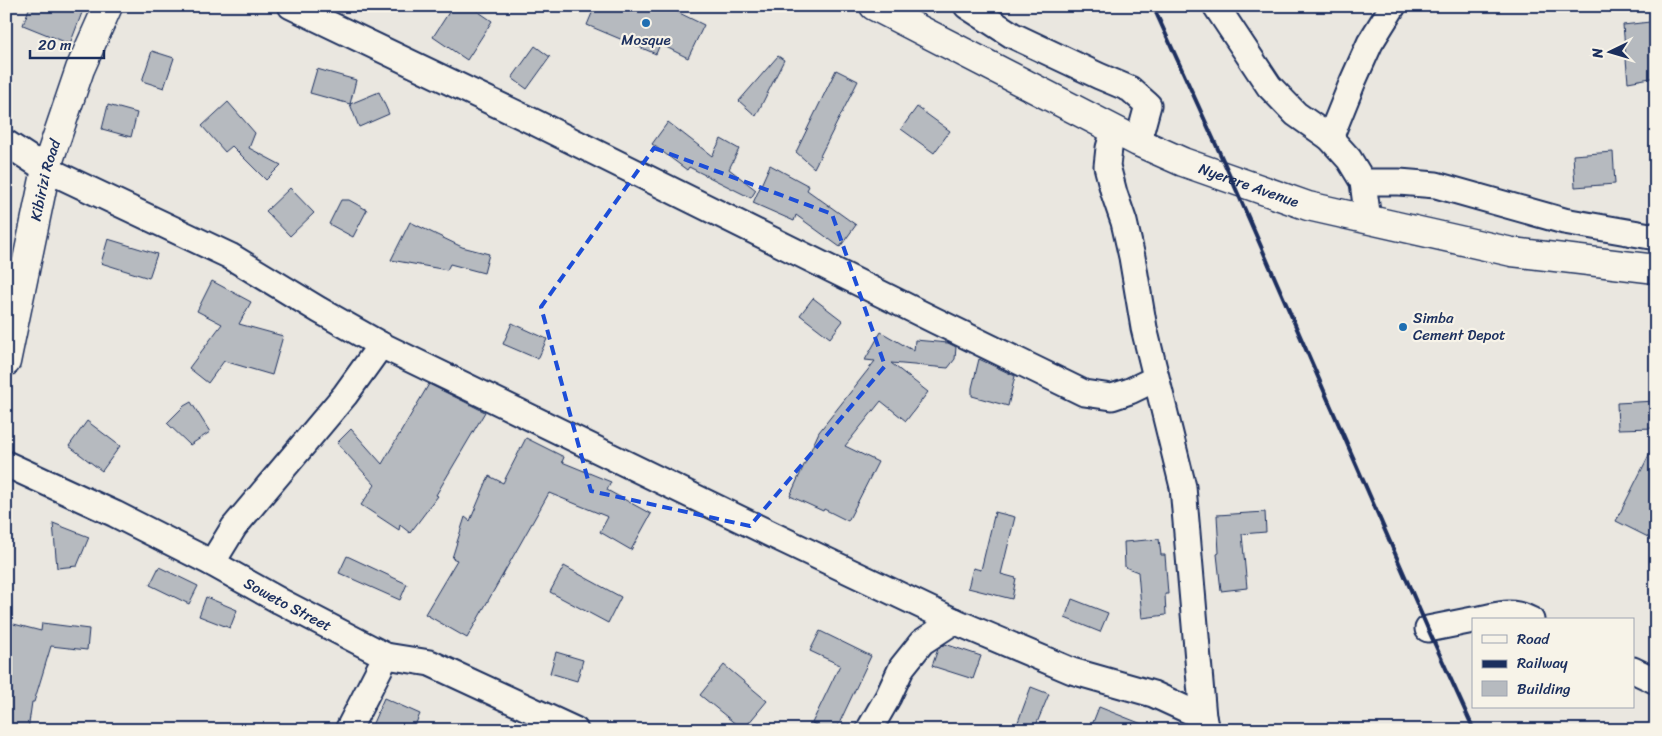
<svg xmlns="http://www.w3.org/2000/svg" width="1662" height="736" viewBox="0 0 1662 736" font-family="Sriracha,sans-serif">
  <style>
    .building { fill: #b6babf; stroke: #1b2f5e }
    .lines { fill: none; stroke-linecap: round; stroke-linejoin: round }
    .street-casing { stroke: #1b2f5e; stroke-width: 29 }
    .secondary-casing { stroke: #1b2f5e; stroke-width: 31 }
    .primary-casing { stroke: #1b2f5e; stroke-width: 31 }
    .street { stroke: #f7f3e8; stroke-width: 25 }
    .secondary { stroke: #f7f3e8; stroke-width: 28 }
    .primary { stroke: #f7f3e8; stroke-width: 28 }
    .rail { stroke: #1b2f5e; stroke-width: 4 }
    .marked { fill: none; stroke: #1d4ed8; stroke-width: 4; stroke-dasharray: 10 6; stroke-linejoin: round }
    .poi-dot { fill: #1f6fb2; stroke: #f7f3e8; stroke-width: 2 }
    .labels { text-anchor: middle; stroke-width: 4.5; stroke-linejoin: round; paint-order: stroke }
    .poi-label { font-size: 15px; fill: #1b2f5e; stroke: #f7f3e8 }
    .street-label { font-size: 15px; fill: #1b2f5e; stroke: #f7f3e8 }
  </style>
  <rect width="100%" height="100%" fill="#eae7e0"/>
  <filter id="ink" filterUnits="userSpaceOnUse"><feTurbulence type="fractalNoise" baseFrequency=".02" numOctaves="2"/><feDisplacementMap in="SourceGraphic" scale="10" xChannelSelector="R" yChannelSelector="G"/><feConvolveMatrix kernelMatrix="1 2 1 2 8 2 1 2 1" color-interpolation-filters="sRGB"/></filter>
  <g filter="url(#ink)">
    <!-- building -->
    <path class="building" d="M30 6H73L83 10 70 44 23 25Z
      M453 6H470L492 21 467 60 433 37Z
      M595 6H665L704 25 688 58 660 44 656 54 587 25Z
      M1650 22 1656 77 1628 82 1623 25Z
      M535 46 550 57 527 89 512 78Z
      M152 51 174 58 164 88 142 81Z
      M778 56 784 60 756 116 739 101Z
      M317 69 356 80 350 104 310 93Z
      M836 70 858 81 814 168 796 152Z
      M379 92 389 114 359 127 350 104Z
      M228 102 255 133 249 148 281 165 266 180 232 146 225 152 202 126Z
      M108 105 137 113 131 137 102 129Z
      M917 107 950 131 934 153 901 129Z
      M668 122 712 156 721 139 739 149 729 169 756 190 751 198 689 167 687 170 652 144Z
      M1613 152 1615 184 1575 187 1573 155Z
      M770 165 809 186 807 190 856 225 840 247 796 215 794 221 753 203Z
      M290 188 314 213 290 236 266 211Z
      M341 200H349L367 210 353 237 329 224Z
      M410 222 462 247 489 254 484 273 450 264 447 270 391 260Z
      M108 239 157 254 149 278 101 263Z
      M212 281 251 302 239 324 283 336 272 375 224 361 208 383 189 368 222 324 197 311Z
      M813 298 843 321 830 338 800 315Z
      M512 323 547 339 538 359 503 344Z
      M881 332 914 351 915 340 948 343 956 347 955 359 948 368 891 363 928 392 906 421 881 401 845 446 878 462 848 521 824 509 823 511 790 496 819 432 875 361 865 360Z
      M979 359 1015 376 1008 406 972 396V388Z
      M429 384 485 412 436 495 438 496 410 533 400 525 399 530 361 505 375 485 337 443 351 429 382 464Z
      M1656 401V428L1618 429 1617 403Z
      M191 402 210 432 190 445 167 423 184 406Z
      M87 421 120 446 102 471 69 446Z
      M526 438 564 457 562 462 611 482 607 490 651 514 631 550 600 532 608 517 549 493 467 638 425 614 457 560 452 558 465 517 470 521 489 476 503 483Z
      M1656 441V541L1616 521Z
      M995 512 1015 517 1001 574 1016 578 1012 599 968 588 973 568 981 570Z
      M1265 512 1266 532 1242 534 1247 588 1221 591 1217 554 1219 553 1217 515Z
      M53 523 89 537 77 566 57 568Z
      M1159 539 1161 555H1165L1168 594H1165L1166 615 1142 618 1138 572 1125 567 1124 542Z
      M347 556 407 584 400 600 339 573Z
      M564 566 621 597 608 623 550 592Z
      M159 567 198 586 189 604 150 585Z
      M206 597 237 610 230 628 199 616Z
      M1072 599 1108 613 1100 632 1065 618Z
      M6 622 41 631 42 623 89 629 87 650 51 646 34 702H32L28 730H6Z
      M820 631 871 656 836 730H826L812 723 840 665 810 651Z
      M945 644 981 656 973 679 932 666 938 649Z
      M556 652 583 660 577 681 550 673Z
      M724 665 767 701 743 730 700 695Z
      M1031 687 1049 694 1034 730H1015Z
      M384 698 420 714 413 730H370Z
      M1099 707 1152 728V730H1090Z"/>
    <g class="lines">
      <!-- street casing -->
      <g class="street-casing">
        <g id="street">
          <path d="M291 6 534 122 936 321 1084 393 1112 397 1130 391 1155 379"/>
          <path d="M967 6 1012 35 1099 76 1130 89 1148 105 1138 142"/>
          <path d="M1216 6 1269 86 1296 114 1330 138 1349 159 1363 182 1368 220"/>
          <path d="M1114 130 1109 148 1107 166 1114 193 1124 222 1132 257 1144 328 1183 487 1203 717 1206 730"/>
          <path d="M1330 138 1353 81 1370 43 1393 6"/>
          <path d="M6 143 46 169 230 256 319 310 381 345 777 537 954 621 1072 671 1153 694 1203 717"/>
          <path d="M1363 182H1399L1436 185 1564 221 1656 237"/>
          <path id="s1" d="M6 464 115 514 212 563 280 601 386 656 430 663 575 730"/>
          <path d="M212 563 234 527 345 395 381 345"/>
          <path d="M1475 620C1497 616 1510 609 1531 620"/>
          <path d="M1428 629 1473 620"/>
          <path d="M1633 670 1656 681"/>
          <path d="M348 730 386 656"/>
          <path d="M869 730 888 697 902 667 922 642 954 621"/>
        </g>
      </g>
      <!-- secondary casing -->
      <g class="secondary-casing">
        <g id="secondary">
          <path id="s2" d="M6 362 46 169 80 69 108 6"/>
        </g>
      </g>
      <!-- primary casing -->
      <g class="primary-casing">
        <g id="primary">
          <path id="s3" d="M874 6 1138 142 1183 162 1308 206 1512 252 1656 269"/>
        </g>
      </g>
      <!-- street -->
      <use href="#street" class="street"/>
      <!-- secondary -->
      <use href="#secondary" class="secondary"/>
      <!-- primary -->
      <use href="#primary" class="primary"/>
      <!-- rail -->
      <path class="rail" d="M1153 6 1232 180 1428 629 1474 730"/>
    </g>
  </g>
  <!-- marked area -->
  <path class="marked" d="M654 148 832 214 885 366 750 526 591 491 541 307Z"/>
  <!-- markers -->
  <g class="poi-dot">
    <circle cx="646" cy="23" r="5"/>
    <circle cx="1403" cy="327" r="5"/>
  </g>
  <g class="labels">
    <!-- poi labels -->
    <g class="poi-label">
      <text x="646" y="45">Mosque</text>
      <text x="1413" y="323" text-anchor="start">Simba<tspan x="1413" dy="17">Cement Depot</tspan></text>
    </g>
    <!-- street labels -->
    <g class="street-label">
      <text dy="5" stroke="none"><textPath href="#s2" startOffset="186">Kibirizi Road</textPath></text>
      <text dy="5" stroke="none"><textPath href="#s3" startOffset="416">Nyerere Avenue</textPath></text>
      <text dy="5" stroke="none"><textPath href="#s1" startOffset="315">Soweto Street</textPath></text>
    </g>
  </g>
  <!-- margin -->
  <rect width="1662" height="736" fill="none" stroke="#f7f3e8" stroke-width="25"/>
  <rect x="12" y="12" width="1637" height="711" fill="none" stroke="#1b2f5e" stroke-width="2" filter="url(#ink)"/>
  <!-- legend -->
  <rect x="1472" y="618" width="162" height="90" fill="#f7f3e8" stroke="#9fa5b1"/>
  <rect x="1482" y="635" width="25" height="8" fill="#f7f3e8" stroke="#9fa5b1"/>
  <text x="1517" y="644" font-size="15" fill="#1b2f5e">Road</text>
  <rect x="1482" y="660" width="25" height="8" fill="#1b2f5e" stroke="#9fa5b1"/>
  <text x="1517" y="668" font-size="15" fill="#1b2f5e">Railway</text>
  <rect x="1482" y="681" width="25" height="15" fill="#b6babf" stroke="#9fa5b1"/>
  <text x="1517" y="694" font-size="15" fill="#1b2f5e">Building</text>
  <!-- north arrow -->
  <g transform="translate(1610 52) rotate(265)" stroke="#f7f3e8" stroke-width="4" paint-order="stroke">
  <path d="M0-4L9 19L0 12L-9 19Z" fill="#1b2f5e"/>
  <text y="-8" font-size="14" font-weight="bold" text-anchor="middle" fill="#1b2f5e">N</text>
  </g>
  <!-- scale -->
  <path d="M30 50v8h74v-8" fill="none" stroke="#1b2f5e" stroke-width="2.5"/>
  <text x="38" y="50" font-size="15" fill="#1b2f5e" stroke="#f7f3e8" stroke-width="4" paint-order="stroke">20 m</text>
</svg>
